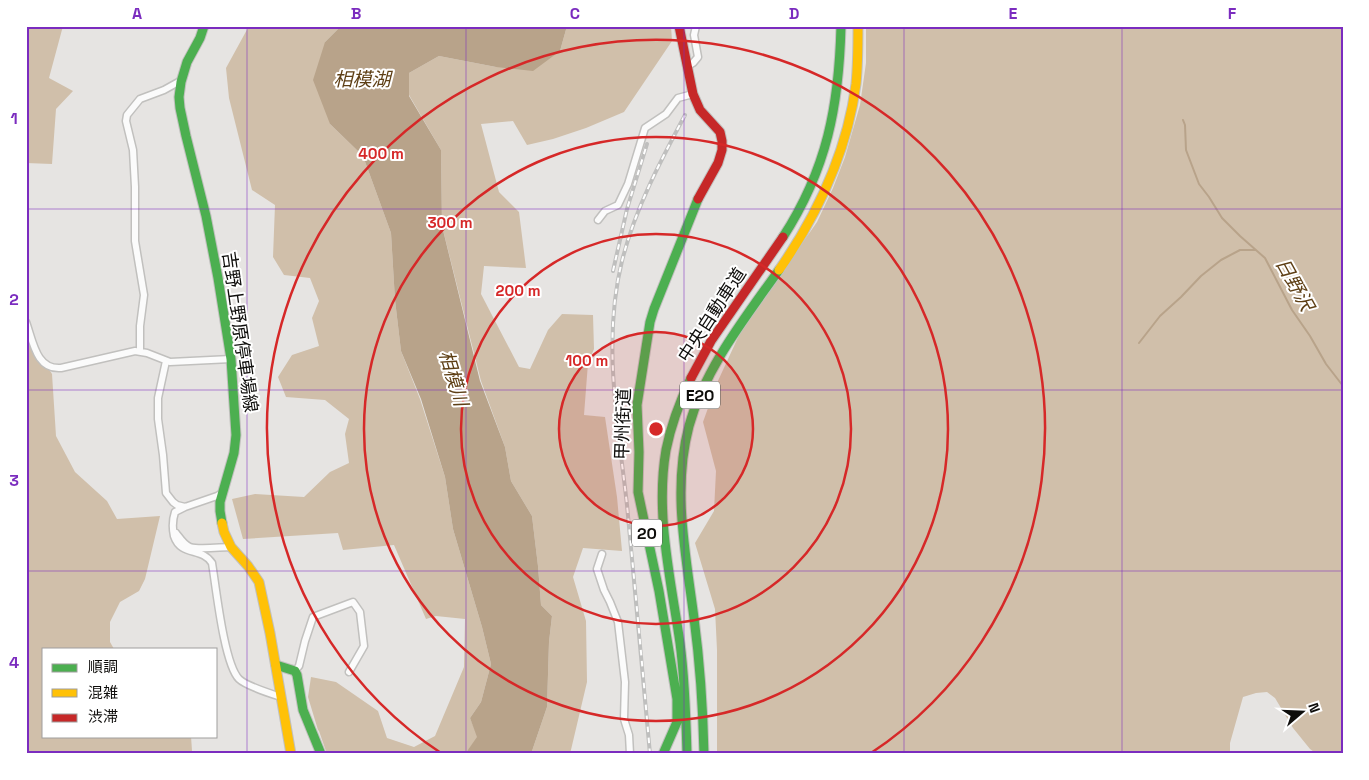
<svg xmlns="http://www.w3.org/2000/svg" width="1369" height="780" viewBox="0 0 1369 780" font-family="'Space Grotesk','Noto Sans JP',sans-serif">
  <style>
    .forest { fill: #d0bfaa }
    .water { fill: #b8a38a }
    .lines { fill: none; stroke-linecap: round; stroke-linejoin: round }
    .stream { stroke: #b8a38a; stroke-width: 2 }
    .street-casing { stroke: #c1c0be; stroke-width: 9 }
    .fast-casing { stroke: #c1c0be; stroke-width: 11 }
    .slow-casing { stroke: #c1c0be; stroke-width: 11 }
    .jam-casing { stroke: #c1c0be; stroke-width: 11 }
    .street { stroke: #fbfbfb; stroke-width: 6 }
    .fast { stroke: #4caf50; stroke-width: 9 }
    .slow { stroke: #ffc107; stroke-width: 9 }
    .jam { stroke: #c62828; stroke-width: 9 }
    .rail-casing { stroke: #bfbfbe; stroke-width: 4 }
    .rail { stroke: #fff; stroke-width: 2; stroke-dasharray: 5.5; stroke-linecap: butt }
    .grid { fill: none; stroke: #7b2cbf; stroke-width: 1; stroke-opacity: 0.55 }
    .ring { fill: none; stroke: #d62828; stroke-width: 2.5 }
    .labels { text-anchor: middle; stroke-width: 4; stroke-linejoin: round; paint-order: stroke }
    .shield { fill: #fff; stroke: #565654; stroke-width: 1 }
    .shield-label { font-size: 16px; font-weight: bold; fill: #0e0d0b }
    .street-label { font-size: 18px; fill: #0e0d0b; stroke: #fff }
    .water-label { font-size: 19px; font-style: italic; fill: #5e3f15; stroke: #fff }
    .centre { fill: #d62828; stroke: #fff; stroke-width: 2.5 }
    .ring-label { font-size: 15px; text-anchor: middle; font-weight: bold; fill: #d62828; stroke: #fff; stroke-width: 4; stroke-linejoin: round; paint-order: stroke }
    .neatline { fill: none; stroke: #7b2cbf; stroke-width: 2 }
    .grid-label { font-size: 16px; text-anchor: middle; font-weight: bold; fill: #7b2cbf }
  </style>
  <rect width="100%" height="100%" fill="#e6e4e2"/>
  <!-- forest -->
  <path class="forest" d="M26 26H63L49 78 73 91 56 109 52 164 26 163Z
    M249 26H341L325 42 330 124 363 156 391 233 395 300 401 351 420 399 445 477 453 529 482 627 491 664 481 702 470 718 478 737 465 754H327L319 731 318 730 308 697 311 677 336 682 378 711 387 738 414 747 435 736 464 667 465 619 436 616 426 619 394 545 343 550 338 533 243 539 232 499 255 494 304 497 330 472 349 463 345 434 349 419 325 400 286 397 278 377 292 355 319 346 312 318 319 301 310 278 284 275 273 257 275 205 252 190 229 98 226 68Z
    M567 26H671L672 41 624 112 586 128 553 139 527 145 513 121 481 124 499 192 519 212 526 268 484 266 481 294 519 367 530 369 548 330 562 314 593 315 594 349 588 363 584 415 605 417 617 497 622 551 583 548 573 577 586 621 587 682 570 754H531L547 707 549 642 552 616 541 605 538 566 532 516 511 481 505 447 481 381 442 226 441 150 409 95V73L439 56 496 67 560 51Z
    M866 26H1343V754H1317L1310 749 1293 728 1275 698 1267 692 1256 693 1243 697 1230 743V754H717V650L715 609 695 543 714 511 716 471 703 422 717 383 740 333 817 222 833 188 845 157 860 105 866 63Z
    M26 332 52 374 56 436 75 472 107 501 117 519 160 516 145 579 139 591 120 602 110 622V642L114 649H44V736H191L192 751 201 754H26Z"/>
  <!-- water -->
  <path class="water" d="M341 26H567L560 51 533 71 496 67 439 56 409 73V96L441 150 442 226 480 381 505 447 511 481 532 516 538 566 541 605 552 616 549 642 547 707 531 754H465L477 737 470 718 481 702 491 664 482 627 453 529 445 477 421 399 401 351 395 300 391 233 363 156 330 124 313 80 325 42Z"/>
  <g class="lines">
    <!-- stream -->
    <path class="stream" d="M1183 120 1185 125 1186 150 1199 184 1209 197 1222 218 1240 236 1265 258 1292 310 1310 336 1326 364 1343 386
      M1139 343 1160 316 1181 297 1201 276 1221 260 1240 250H1256"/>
    <!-- street casing -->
    <g class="street-casing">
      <path id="street" d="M688 66 693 63 698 57 694 35 696 26
        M598 220 605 211 618 205 628 184 645 128 666 114 678 98 693 94
        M26 322C33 341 36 370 61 368L135 351 147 353 170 362 231 359
        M140 351V326L144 295 135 241V187L133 150 126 121 127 115 140 99 164 90 182 80
        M166 361 158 398V419L163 455 166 493 173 502 177 505 185 507 217 496 223 493
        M185 507 175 512C172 521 172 527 174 536 181 557 202 547 212 563 216 587 224 664 239 679 246 686 272 694 281 697
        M176 533C180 538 184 545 190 547 199 550 221 547 231 547
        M602 554 597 569 604 590 610 602 618 622 625 682 624 719 629 735 630 754
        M295 671 299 666 305 641 313 617 353 602 360 612 364 646 349 672"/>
    </g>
    <!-- fast casing -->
    <g class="fast-casing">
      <path id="fast" d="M204 26 200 38 187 62 181 82 179 97 180 108 186 136 206 216 218 278 231 359 236 435 234 453 220 502V511L222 523
        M783 237C827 169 839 106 841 26
        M276 665 295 671 297 675 303 710 321 754
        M663 754 677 722V699L659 591 638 492 639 452 637 405 650 322 654 309 698 199
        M687 754C686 717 685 680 680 643 671 580 655 514 666 450 671 425 680 401 691 378
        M704 754C703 709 700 663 694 618 686 555 672 490 689 426 705 368 745 318 779 270"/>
    </g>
    <!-- slow casing -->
    <g class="slow-casing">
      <path id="slow" d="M779 270C818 214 847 152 856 84 858 64 858 45 858 26
        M222 523 224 532 231 547 248 566 259 582 270 633 291 754"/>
    </g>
    <!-- jam casing -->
    <g class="jam-casing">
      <path id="jam" d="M679 26 693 94 700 110 720 132 722 141V150L718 163 698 199
        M691 378 711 341 783 237"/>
    </g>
    <!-- street -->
    <use href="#street" class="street"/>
    <!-- fast -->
    <use href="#fast" class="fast"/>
    <!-- slow -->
    <use href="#slow" class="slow"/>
    <!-- jam -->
    <use href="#jam" class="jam"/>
    <!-- rail casing -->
    <g class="rail-casing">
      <path id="rail" d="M613 271 627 209 647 144
        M650 754C643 671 635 588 627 505 618 425 602 341 622 261 635 209 660 162 685 115"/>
    </g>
    <!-- rail -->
    <use href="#rail" class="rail"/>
  </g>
  <!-- grid -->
  <path class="grid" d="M247 26V754M466 26V754M684 26V754M904 26V754M1122 26V754M26 209H1343M26 390H1343M26 571H1343"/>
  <!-- distance rings -->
  <circle cx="656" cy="429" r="97" fill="#d62828" fill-opacity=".12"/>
  <g class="ring">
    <circle cx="656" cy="429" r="97"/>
    <circle cx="656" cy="429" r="195"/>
    <circle cx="656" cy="429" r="292"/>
    <path d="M441 753A389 389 0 1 1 871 753"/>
  </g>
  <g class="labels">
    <!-- shield labels -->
    <g class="shield">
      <rect x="680" y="381.5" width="40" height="27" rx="4"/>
      <rect x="632" y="519.5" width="30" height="27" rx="4"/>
    </g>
    <g class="shield-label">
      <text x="700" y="401">E20</text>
      <text x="647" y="539">20</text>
    </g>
    <!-- street labels -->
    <g class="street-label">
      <text transform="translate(712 315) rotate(-57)" y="6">中央自動車道</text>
      <text transform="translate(240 332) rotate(82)" y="6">吉野上野原停車場線</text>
      <text transform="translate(623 424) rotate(-88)" y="6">甲州街道</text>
    </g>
    <!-- water labels -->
    <g class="water-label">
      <text x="362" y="86">相模湖</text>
      <text transform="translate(1295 284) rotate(61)" y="7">日野沢</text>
      <text transform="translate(454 378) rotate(73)" y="7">相模川</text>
    </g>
  </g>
  <circle cx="656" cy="429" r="8" class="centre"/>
  <g class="ring-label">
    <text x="381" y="159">400 m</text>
    <text x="450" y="228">300 m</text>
    <text x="518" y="296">200 m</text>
    <text x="587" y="366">100 m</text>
  </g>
  <!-- border -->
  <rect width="1369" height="780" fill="none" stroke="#ffffff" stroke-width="55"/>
  <!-- legend -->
  <rect x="42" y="648" width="175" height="90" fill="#ffffff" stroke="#9f9e9d"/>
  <rect x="52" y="664" width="25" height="8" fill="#4caf50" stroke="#9f9e9d"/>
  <text x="88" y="672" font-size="15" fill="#0e0d0b">順調</text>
  <rect x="52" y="689" width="25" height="8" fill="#ffc107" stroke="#9f9e9d"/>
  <text x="88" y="698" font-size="15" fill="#0e0d0b">混雑</text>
  <rect x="52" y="714" width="25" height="8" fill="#c62828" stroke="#9f9e9d"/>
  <text x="88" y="722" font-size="15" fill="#0e0d0b">渋滞</text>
  <!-- north arrow -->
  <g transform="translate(1302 712) rotate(71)" stroke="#ffffff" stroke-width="4" paint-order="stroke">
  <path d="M0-4L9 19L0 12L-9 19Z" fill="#0e0d0b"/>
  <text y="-8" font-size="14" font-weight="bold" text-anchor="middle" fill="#0e0d0b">N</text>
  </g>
  <rect x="28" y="28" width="1314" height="724" class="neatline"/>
  <g class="grid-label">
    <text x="137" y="19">A</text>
    <text x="356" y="19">B</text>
    <text x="575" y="19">C</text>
    <text x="794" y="19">D</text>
    <text x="1013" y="19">E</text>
    <text x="1232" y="19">F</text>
    <text x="14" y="124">1</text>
    <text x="14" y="305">2</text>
    <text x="14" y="486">3</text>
    <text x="14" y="668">4</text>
  </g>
</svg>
